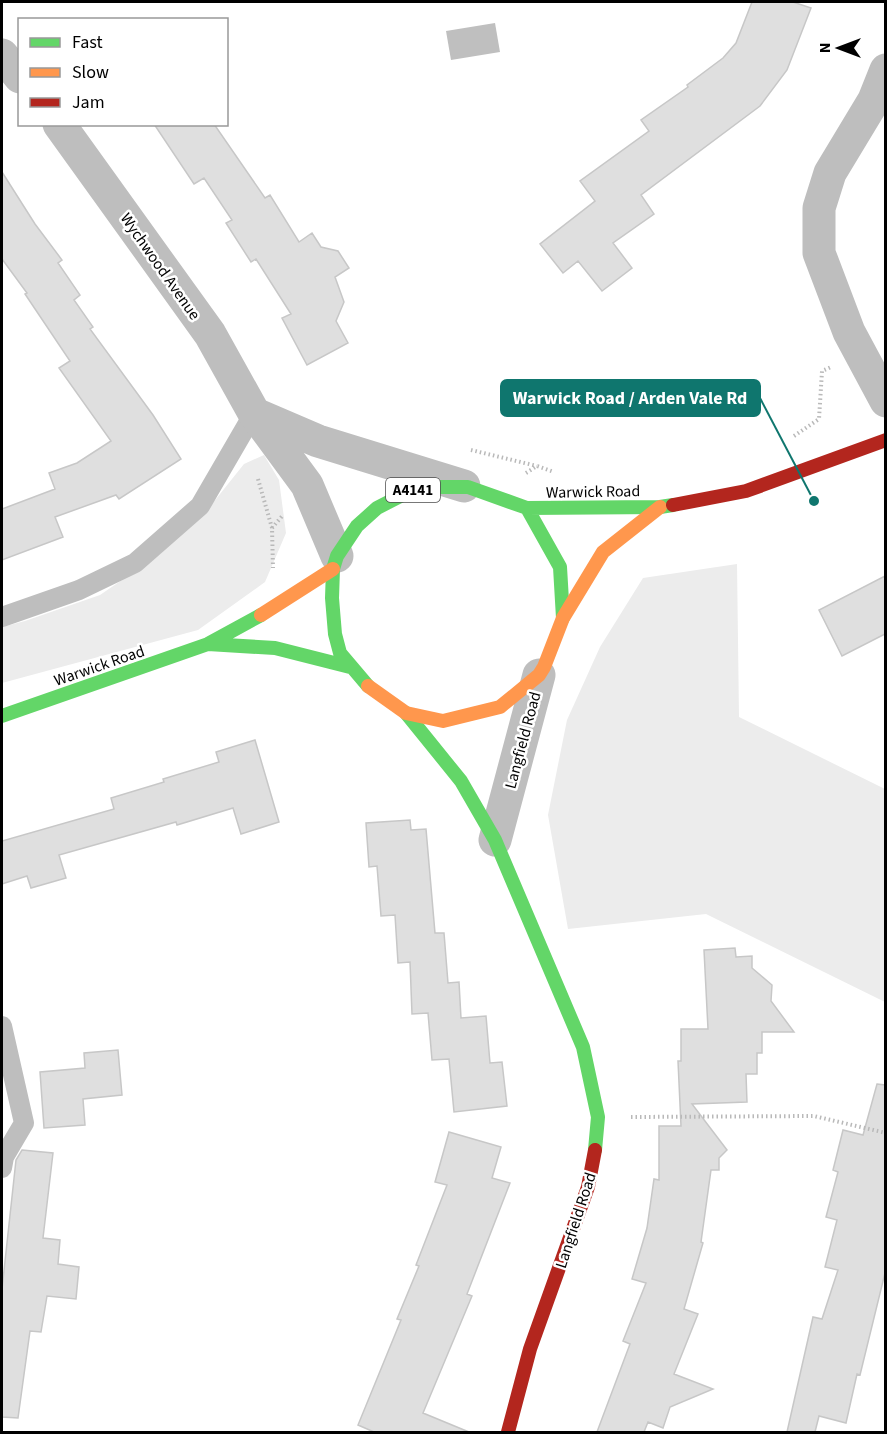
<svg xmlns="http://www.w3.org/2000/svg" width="887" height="1434" viewBox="0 0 887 1434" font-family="'Source Sans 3',sans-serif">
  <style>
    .green { fill: #ececec }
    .water { fill: #bfbfbf }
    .building { fill: #dfdfdf; stroke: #c7c7c7; stroke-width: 1.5 }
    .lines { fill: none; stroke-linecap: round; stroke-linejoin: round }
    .path { stroke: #b9b9b9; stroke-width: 4; stroke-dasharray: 1.5 3; stroke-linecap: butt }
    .lane { stroke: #bebebe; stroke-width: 20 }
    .street { stroke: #bebebe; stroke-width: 33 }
    .fast { stroke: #63d668; stroke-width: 14 }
    .slow { stroke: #ff974d; stroke-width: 14 }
    .jam { stroke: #b3261e; stroke-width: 14 }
    .labels { text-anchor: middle; stroke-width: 5; stroke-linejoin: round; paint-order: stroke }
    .shield { fill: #fff; stroke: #4c4c4c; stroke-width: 1.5 }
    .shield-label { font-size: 15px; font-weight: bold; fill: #000 }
    .street-label { font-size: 16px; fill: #000; stroke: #fff }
    .leader { fill: none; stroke: #0f766e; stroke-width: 2 }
    .callout-dot { fill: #0f766e; stroke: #fff; stroke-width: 2 }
    .callout { fill: #0f766e; stroke: #0f766e; stroke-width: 2 }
    .callout-label { font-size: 18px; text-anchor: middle; font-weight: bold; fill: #fff }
  </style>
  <rect width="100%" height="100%" fill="#fff"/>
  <!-- green -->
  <path class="green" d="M264 455 279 480 286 533 265 582 198 630 2 683V627L25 621 100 595 160 554 212 504 244 464Z
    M737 564 739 717 885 789V1002L706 914 568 929 548 815 567 720 600 647 643 578Z"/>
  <!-- water -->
  <path class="water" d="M495 23 500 52 451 60 446 31Z"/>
  <!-- building -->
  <path class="building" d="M752 2H793L811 8 787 70 760 106 641 195 654 214 613 243 632 268 602 291 578 261 563 273 540 244 595 201 580 181 649 131 641 120 688 87 687 85 723 58 736 43Z
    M154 124H214L265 198 270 195 299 242 312 233 321 247 338 251 349 268 335 277 344 302 336 321 348 343 307 365 282 318 291 314 256 259 251 262 226 223 232 220 204 178 194 184Z
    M2 172 35 224 62 260 58 263 80 295 74 300 93 327 90 329 153 415 181 459 119 499 116 495 55 517 63 537 2 560V509L55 489 49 473 77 463 111 441 59 368 70 361 25 294 27 293 2 259Z
    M885 576V634L842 656 819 610Z
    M255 740 279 822 241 834 233 808 177 825 176 822 59 855 66 878 31 888 27 876 2 884V841L114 809 111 798 164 782 163 779 219 762 216 752Z
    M410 820 411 830 426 829 435 933H444L448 983 459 982 461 1018 486 1016 490 1063 502 1062 507 1106 454 1112 449 1059 432 1060 428 1013 412 1014 410 962 398 963 395 915 381 916 377 866 369 867 366 823Z
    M735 948 736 957 752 956V968L772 985 771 1001 794 1032H762V1053H757V1074H746L747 1102 692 1104 727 1150 719 1158V1170H711L701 1242 703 1243 684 1309 698 1314 674 1374 713 1389 670 1407 663 1428 648 1422 644 1432H597L630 1344 623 1341 646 1283 632 1279 647 1228 654 1179 659 1180V1126H681L678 1061H681V1029H708L704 950Z
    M118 1050 122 1095 83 1099 85 1125 44 1128 40 1072 85 1068 84 1053Z
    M877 1084 885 1085V1273L860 1375 857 1374 846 1423 819 1416 815 1432H787L813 1317 822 1319 838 1270 825 1267 837 1220 826 1217 838 1172 833 1170 843 1130 863 1135Z
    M449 1132 501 1147 492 1178 510 1183 467 1294 472 1296 423 1413 469 1432H374L358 1425 401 1320 397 1319 419 1266 416 1265 447 1185 435 1182Z
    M22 1150 53 1153 43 1238 60 1240 58 1264 79 1267 76 1299 47 1296 41 1332 30 1331 18 1418 2 1417V1289L16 1160Z"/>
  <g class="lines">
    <!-- path -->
    <path class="path" d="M794 436 819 419 822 371 831 367
      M471 450 537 466
      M526 473 537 466 554 472
      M258 479 272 528 273 568
      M272 528 283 515
      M631 1117 814 1116 886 1133"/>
    <!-- lane -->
    <path class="lane" d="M2 617 79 590 135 563 200 506 254 413
      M2 1026 24 1123 4 1157 2 1168"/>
    <!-- street -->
    <path class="street" d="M2 55 20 77
      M886 70 874 100 830 173 819 208V253L849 332 886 401
      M59 124 210 334 254 413 307 485 337 556
      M255 414 318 441 464 486
      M495 840 539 675"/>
    <!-- fast -->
    <path class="fast" d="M527 508 560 567 563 618
      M208 644 275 648 350 667
      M368 686 340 653 335 634 332 598 333 569 337 556 357 526 377 508 412 490 437 487H468L527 508 660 507 673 505
      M406 713 461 781 495 840 583 1047 598 1117 595 1150
      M2 716 208 644 261 615"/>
    <!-- slow -->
    <path class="slow" d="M261 615 333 569
      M368 686 406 713 443 721 500 707 539 675 544 667 563 618 603 552 660 507"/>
    <!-- jam -->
    <path class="jam" d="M673 505 746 491 886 440
      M508 1432 530 1349 588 1187 595 1150"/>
  </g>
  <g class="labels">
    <!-- shield labels -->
    <rect class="shield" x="386" y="478" width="54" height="24" rx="4.5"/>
    <g class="shield-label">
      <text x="413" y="495">A4141</text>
    </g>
    <!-- street labels -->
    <g class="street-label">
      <text transform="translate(161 266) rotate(55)" y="6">Wychwood Avenue</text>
      <text transform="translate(593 491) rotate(-1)" y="6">Warwick Road</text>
      <text transform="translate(99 665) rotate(-19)" y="6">Warwick Road</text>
      <text transform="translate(522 740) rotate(-75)" y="6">Langfield Road</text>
      <text transform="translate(575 1220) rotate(-72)" y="6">Langfield Road</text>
    </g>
  </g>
  <!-- callouts -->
  <path class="leader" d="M814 501L760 398"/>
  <circle class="callout-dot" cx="814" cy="501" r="6"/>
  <rect class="callout" x="501" y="380" width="259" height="36" rx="6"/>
  <g class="callout-label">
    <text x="630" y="404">Warwick Road / Arden Vale Rd</text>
  </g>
  <!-- border -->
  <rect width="887" height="1434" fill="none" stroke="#000000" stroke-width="6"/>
  <!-- legend -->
  <rect x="18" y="18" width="210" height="108" fill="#ffffff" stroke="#999999" stroke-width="1.5"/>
  <rect x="30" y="38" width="30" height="9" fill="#63d668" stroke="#999999" stroke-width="1.5"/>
  <text x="72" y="48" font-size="18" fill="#000000">Fast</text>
  <rect x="30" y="68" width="30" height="9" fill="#ff974d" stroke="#999999" stroke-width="1.5"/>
  <text x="72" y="78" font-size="18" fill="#000000">Slow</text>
  <rect x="30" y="98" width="30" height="9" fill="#b3261e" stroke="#999999" stroke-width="1.5"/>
  <text x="72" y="108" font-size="18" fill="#000000">Jam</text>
  <!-- north arrow -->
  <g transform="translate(839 48) rotate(270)" stroke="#ffffff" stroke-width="4.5" paint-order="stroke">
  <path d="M0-4.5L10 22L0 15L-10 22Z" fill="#000000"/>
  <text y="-9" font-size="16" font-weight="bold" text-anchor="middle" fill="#000000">N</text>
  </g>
</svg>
